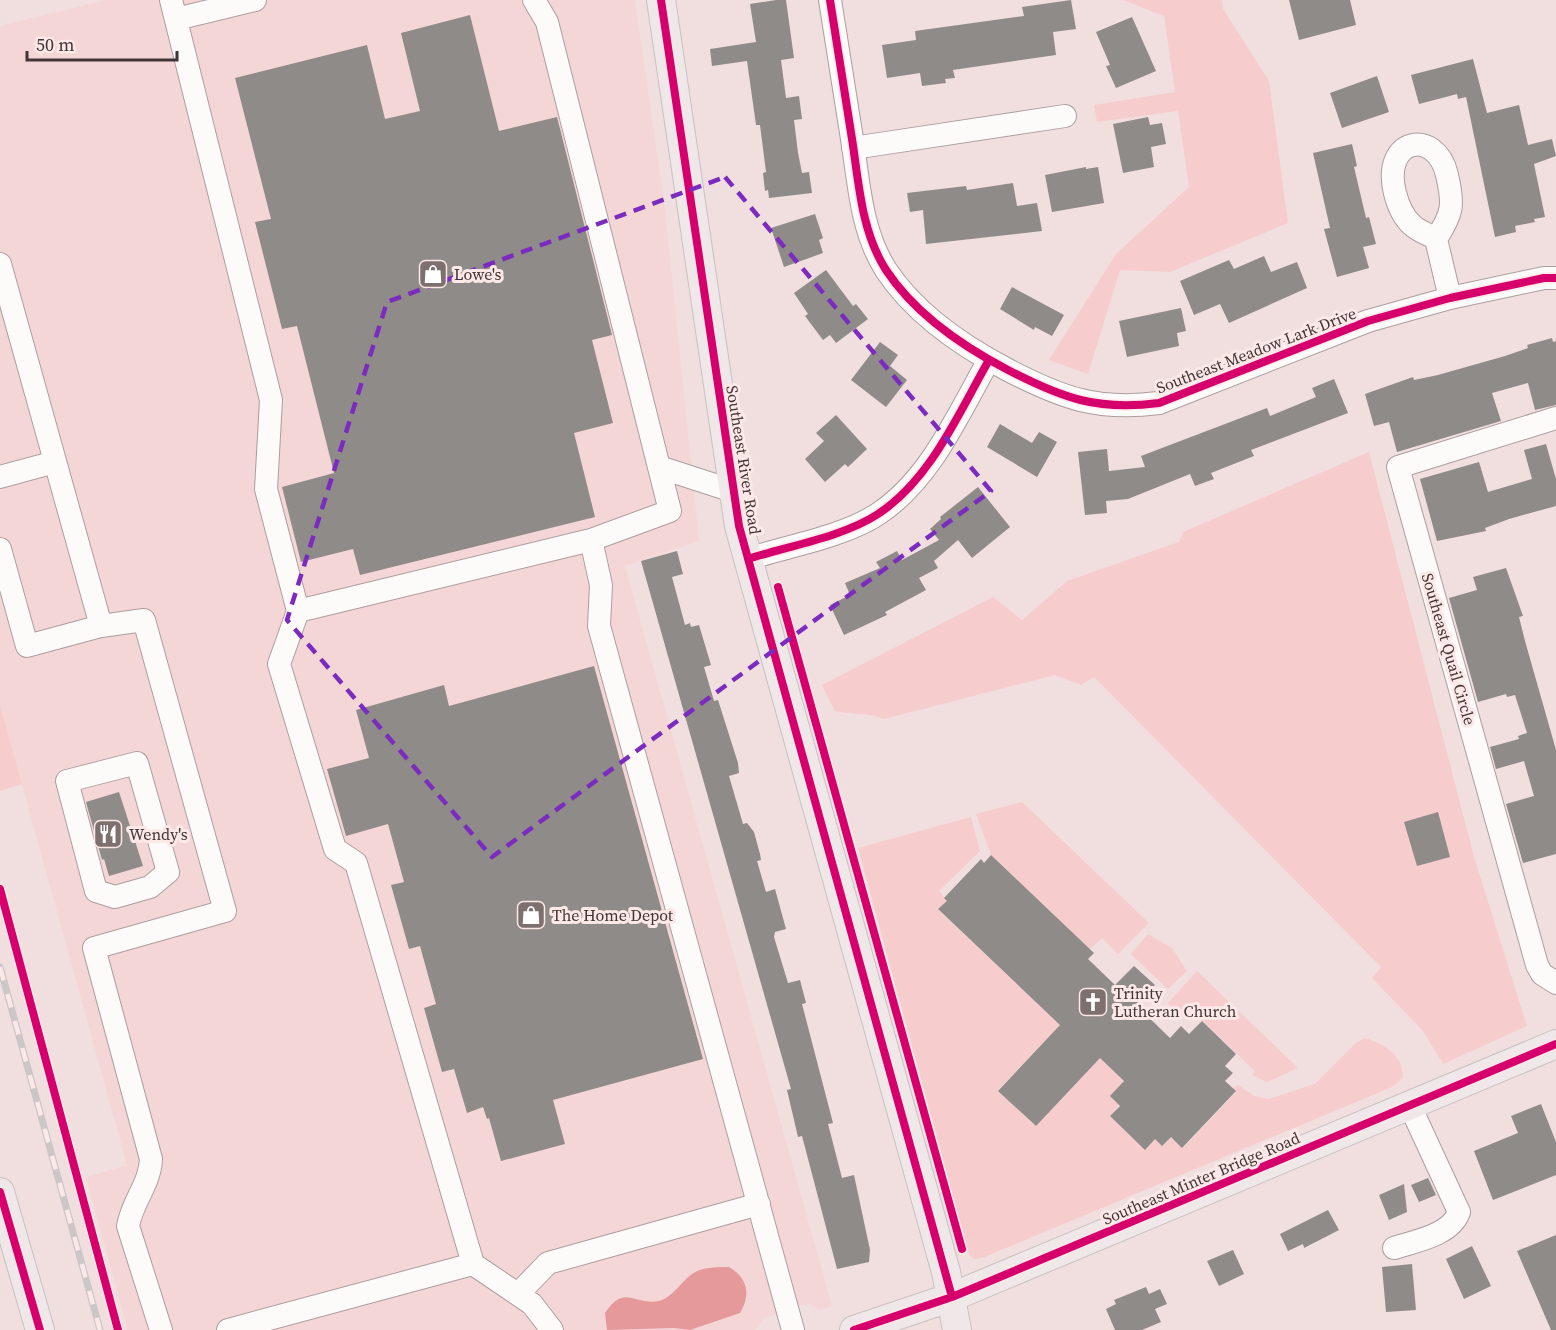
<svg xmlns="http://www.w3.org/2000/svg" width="1556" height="1330" viewBox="0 0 1556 1330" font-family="'Source Serif 4',serif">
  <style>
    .built { fill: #f5d6d6 }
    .green { fill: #f6cccc }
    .water { fill: #e6999b }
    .building { fill: #8f8b88 }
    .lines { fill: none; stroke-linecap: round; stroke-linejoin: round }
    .minor-casing { stroke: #ac9e9e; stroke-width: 24 }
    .major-casing { stroke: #c9c0c0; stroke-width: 30 }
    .minor { stroke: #fdfafa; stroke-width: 22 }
    .major { stroke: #f0e8e8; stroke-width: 28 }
    .rail-casing { stroke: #ccc6c6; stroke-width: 7 }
    .rail { stroke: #fde8e8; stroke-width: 4.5; stroke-dasharray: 14; stroke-linecap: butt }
    .cycleway-casing { stroke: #fde8e8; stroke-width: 11 }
    .cycleway { stroke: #d6006c; stroke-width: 8 }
    .marked { fill: none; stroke: #7b2cbf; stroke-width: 4.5; stroke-dasharray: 12 8; stroke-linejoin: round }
    .labels { text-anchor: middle; stroke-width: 6; stroke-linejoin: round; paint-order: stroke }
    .poi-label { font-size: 16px; fill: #423535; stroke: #fde8e8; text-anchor: start }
    .street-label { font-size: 16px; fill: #423535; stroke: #fde8e8 }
  </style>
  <rect width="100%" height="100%" fill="#f1dfdf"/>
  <!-- built -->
  <path class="built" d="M106 0H635L665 209 699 541 625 566 832 1306 820 1310 808 1303 764 1318 755 1330H128L86 1177 127 1165 0 705V26Z"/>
  <!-- green -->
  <path class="green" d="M1123 0H1222L1223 9 1269 81 1288 223 1170 272 1120 270 1088 374 1049 360 1116 254 1189 187 1178 111 1097 122 1094 105 1175 92 1164 16Z
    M1369 452 1474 857 1527 1026 1443 1064 1423 1031 1372 978 1381 967 1094 677 1081 685 1055 675 884 719C868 712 853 715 835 711L822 685 993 597 1022 620 1067 581 1179 542 1183 532Z
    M0 705 22 784 0 791Z
    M1022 802 1149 923 1118 954 1102 938 1090 949 991 855 976 814Z
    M971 817 980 851 939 891 947 901 938 910 1040 1006 1075 1009 998 1090 1035 1126 1109 1048C1121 1074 1133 1092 1110 1116L1145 1149 1155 1139 1162 1146 1171 1137 1183 1148 1236 1092 1233 1088 1238 1085 1254 1096 1269 1099 1315 1084 1356 1043 1365 1038C1385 1045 1403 1054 1403 1078L1392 1087 982 1258 974 1259 969 1254 858 848Z
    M1148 934 1172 948 1187 971 1168 989 1131 954Z
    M1197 971 1298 1068 1267 1082 1252 1075 1255 1071 1193 1012 1185 1019 1168 1003Z"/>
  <!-- water -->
  <path class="water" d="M729 1267C748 1278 751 1295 740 1313L690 1330 674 1328 607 1330 605 1313C625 1283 634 1306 659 1301 672 1298 682 1281 692 1274 702 1267 717 1267 729 1267Z"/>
  <!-- building -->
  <path class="building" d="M776 0H786L794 58 781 60 786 98 799 96 802 119 794 120 798 153 802 173 809 172 812 193 769 198 768 190 765 191 763 173 766 172 760 125H756L747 61 712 66 710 49 756 42 750 4Z
    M1071 0 1076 29 1053 32 1056 55 953 70 955 78 945 79 946 83 922 86 920 73 887 78 882 45 916 40 915 31 1024 16 1022 7Z
    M1289 0H1350L1356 25 1299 40Z
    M470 15 499 131 557 117 612 335 592 340 613 423 574 433 595 517 360 575 353 549 301 562 282 487 334 473 297 326 282 329 255 222 271 219 235 78 367 45 385 119 420 111 401 33Z
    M1132 17 1156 71 1116 88 1106 66 1110 65 1096 32Z
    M1473 59 1487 113 1519 105 1528 145 1552 139 1556 156 1534 164 1545 217 1534 219 1535 222 1515 226 1516 232 1495 237 1466 97 1458 99 1457 94 1419 104 1411 75Z
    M1377 76 1389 112 1342 128 1330 93Z
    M1148 117 1150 125 1162 123 1166 144 1151 147 1154 167 1123 173 1113 124Z
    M1352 144 1357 166 1354 167 1366 218 1369 217 1376 244 1363 247 1369 268 1337 277 1324 229 1330 228 1313 153Z
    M1086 167V169L1098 167 1104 203 1052 212 1045 175Z
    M1013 183 1017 206 1037 203 1042 231 926 244 923 210 910 212 907 193 966 186 967 190Z
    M815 214 823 238 819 240 823 253 784 267 771 228Z
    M1264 256 1271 272 1297 262 1307 288 1229 323 1220 304 1194 315 1180 281 1229 260 1234 269Z
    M826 270 853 306 856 304 868 319 836 343 830 335 823 340 805 316 808 314 794 293Z
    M1012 287 1064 315 1052 336 1035 327 1034 330 1000 309Z
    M1181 308 1186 331 1177 333 1179 346 1127 357 1119 321Z
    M1552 338 1553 342 1556 341V405L1535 410 1528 383 1492 393 1501 421 1397 452 1389 422 1374 426 1365 394 1413 377 1414 380 1438 375 1505 356 1528 348 1527 345Z
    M880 342 898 355 890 366 907 380 886 407 851 380Z
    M1334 379 1348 413 1251 450 1254 456 1211 473 1214 479 1195 486 1190 474 1128 499 1106 501 1107 513 1085 515 1078 452 1107 449 1109 471 1145 467 1141 456 1267 408 1270 416 1316 397 1312 388Z
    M836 415 867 449 848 467 845 464 825 482 805 459 824 441 816 433Z
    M1000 424 1032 443 1039 432 1057 442 1037 477 987 447Z
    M1546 444 1556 479V506L1509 519 1485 528 1486 531 1437 541 1420 479 1479 462 1488 492 1532 479 1524 450Z
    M978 487 1010 527 972 558 958 540 934 561 938 568 919 578 926 590 885 612 887 615 844 635 830 605 850 595 845 583 880 568 876 562 897 551 902 560 939 540 930 529 941 519 940 517Z
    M677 551 683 574 672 577 685 625 690 623 691 627 699 625 711 665 704 667 714 701 718 700 738 763 739 773 729 776 743 824 747 823 754 832 760 854 761 860 757 861 766 892 775 889 786 929 775 932 774 937 788 983 800 980 806 1003 802 1004 833 1123 828 1124 842 1178 854 1175 870 1250 869 1262 837 1269 802 1136 798 1137 787 1090 791 1089 641 561Z
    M1506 568 1523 616 1519 617 1525 641 1556 750V854L1523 863 1506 804 1534 796 1524 761 1496 769 1490 747 1519 739 1518 736 1527 733 1515 695 1507 697 1506 694 1478 702 1449 598 1477 590 1473 577Z
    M594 666 703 1059 553 1100 565 1144 501 1161 489 1118 487 1119 483 1107 467 1113 454 1069 442 1072 424 1008 436 1004 420 946 409 949 391 885 404 882 388 824 346 836 327 769 369 758 356 710 444 685 449 706Z
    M119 792 143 866 109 876 104 859 102 860 86 802Z
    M1438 812 1450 857 1417 866 1404 822Z
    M991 855 1094 953 1088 959 1115 985 1134 966 1155 985 1136 1005 1170 1038 1181 1026 1189 1034 1202 1021 1236 1054 1225 1066 1233 1073 1225 1081 1236 1091 1182 1148 1171 1137 1162 1146 1155 1139 1145 1150 1110 1116 1120 1106 1110 1096 1124 1081 1100 1058 1036 1126 998 1091 1060 1025 938 909 947 901 944 898 981 859 984 863Z
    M1541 1104 1556 1142V1175L1493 1200 1474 1151 1518 1133 1511 1116Z
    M1428 1178 1436 1195 1419 1202 1411 1185Z
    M1404 1184 1407 1212 1389 1220 1379 1195Z
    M1328 1210 1339 1230 1304 1248 1303 1244 1288 1251 1280 1234Z
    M1556 1235V1330H1551L1517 1251Z
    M1472 1246 1491 1286 1464 1299 1446 1259Z
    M1233 1250 1244 1274 1219 1286 1207 1261Z
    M1412 1264 1416 1310 1386 1312 1382 1267Z
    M1146 1287 1149 1294 1160 1289 1167 1304 1155 1309 1161 1322 1142 1330H1115L1106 1309 1116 1304 1114 1300Z"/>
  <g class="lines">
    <!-- minor casing -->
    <g class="minor-casing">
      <path id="minor" d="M171 0 271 400 266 489 298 611 279 664 335 849 356 863 473 1264 532 1304 552 1330
        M534 0 547 22 670 511 591 540 601 585 599 626 793 1330
        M830 0C837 46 845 93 852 139 859 183 861 231 886 270 915 314 962 346 1008 370 1062 398 1097 411 1159 403L1368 321 1450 298 1544 278H1556
        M176 19 255 0
        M853 148 1065 116
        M1436 239C1428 234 1418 231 1412 225 1402 216 1398 205 1395 193 1381 138 1436 127 1447 175 1454 205 1453 213 1436 239L1450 298
        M0 264 101 626 144 620 225 911 94 948 151 1159C150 1184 132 1202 128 1226L161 1330
        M1556 418 1398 467 1537 965 1542 974 1556 983
        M659 467 733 491
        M0 477 55 462
        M0 549 27 646 101 626
        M748 559C788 546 843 537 878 514 931 479 958 414 989 360
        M298 611 591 540
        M137 763 168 872 150 887 115 897 96 891 67 781Z
        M1394 1248C1416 1241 1451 1235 1459 1212L1410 1106
        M518 1294 548 1263 759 1204
        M228 1330 473 1264"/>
    </g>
    <!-- major casing -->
    <g class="major-casing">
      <path id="major" d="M661 0 739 526 946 1272 957 1330
        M0 1192 40 1330
        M854 1330 952 1297 1556 1044"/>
    </g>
    <!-- minor -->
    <use href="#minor" class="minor"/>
    <!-- major -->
    <use href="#major" class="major"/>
    <!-- rail casing -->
    <g class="rail-casing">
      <path id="rail" d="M0 967 100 1330"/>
    </g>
    <!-- rail -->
    <use href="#rail" class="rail"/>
    <!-- cycleway casing -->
    <g class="cycleway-casing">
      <path id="cycleway" d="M661 0 739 526 952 1297
        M830 0C837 46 845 93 852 139 859 183 861 231 886 270 915 314 962 346 1008 370 1062 398 1097 411 1159 403L1368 321 1450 298 1544 278H1556
        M748 559C788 546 843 537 878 514 931 479 958 414 989 360
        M778 587 962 1249
        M0 889 118 1330
        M0 1192 40 1330
        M854 1330 952 1297 1556 1044"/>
    </g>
    <!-- cycleway -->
    <use href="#cycleway" class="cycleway"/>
  </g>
  <!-- marked area -->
  <path class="marked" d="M725 177 991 491 492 857 287 620 387 302Z"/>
  <!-- icons -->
  <defs>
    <g id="shop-square" transform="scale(1.5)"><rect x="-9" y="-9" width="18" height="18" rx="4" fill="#7f7070" stroke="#fde8e8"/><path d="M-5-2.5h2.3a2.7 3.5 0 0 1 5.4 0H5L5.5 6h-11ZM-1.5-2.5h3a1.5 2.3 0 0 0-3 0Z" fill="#fff"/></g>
    <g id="restaurant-square" transform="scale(1.5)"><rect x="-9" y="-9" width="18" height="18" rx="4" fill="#7f7070" stroke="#fde8e8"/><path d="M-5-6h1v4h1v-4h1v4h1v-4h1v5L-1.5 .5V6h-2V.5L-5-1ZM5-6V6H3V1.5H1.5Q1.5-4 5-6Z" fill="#fff"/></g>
    <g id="church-square" transform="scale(1.5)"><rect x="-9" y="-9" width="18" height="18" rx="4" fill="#7f7070" stroke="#fde8e8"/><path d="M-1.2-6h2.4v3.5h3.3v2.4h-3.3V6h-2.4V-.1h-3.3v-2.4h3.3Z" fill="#fff"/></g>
  </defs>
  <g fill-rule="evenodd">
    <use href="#shop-square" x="433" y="274"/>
    <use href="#restaurant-square" x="108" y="834"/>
    <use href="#shop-square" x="531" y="915"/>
    <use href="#church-square" x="1093" y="1002"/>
  </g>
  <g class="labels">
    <!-- poi labels -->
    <g class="poi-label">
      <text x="454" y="280">Lowe's</text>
      <text x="129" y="840">Wendy's</text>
      <text x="552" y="921">The Home Depot</text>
      <text x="1114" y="999">Trinity<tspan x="1114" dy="18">Lutheran Church</tspan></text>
    </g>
    <!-- street labels -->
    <g class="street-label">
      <text transform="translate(1256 350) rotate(-21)" y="6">Southeast Meadow Lark Drive</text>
      <text transform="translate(744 460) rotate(81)" y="6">Southeast River Road</text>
      <text transform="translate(1449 649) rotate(74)" y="6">Southeast Quail Circle</text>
      <text transform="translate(1201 1178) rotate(-23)" y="6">Southeast Minter Bridge Road</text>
    </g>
  </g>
  <!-- scale -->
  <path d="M27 51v9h150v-9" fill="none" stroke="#423535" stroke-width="3"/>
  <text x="36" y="51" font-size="18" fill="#423535" stroke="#fde8e8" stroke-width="4.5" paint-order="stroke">50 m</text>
</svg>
